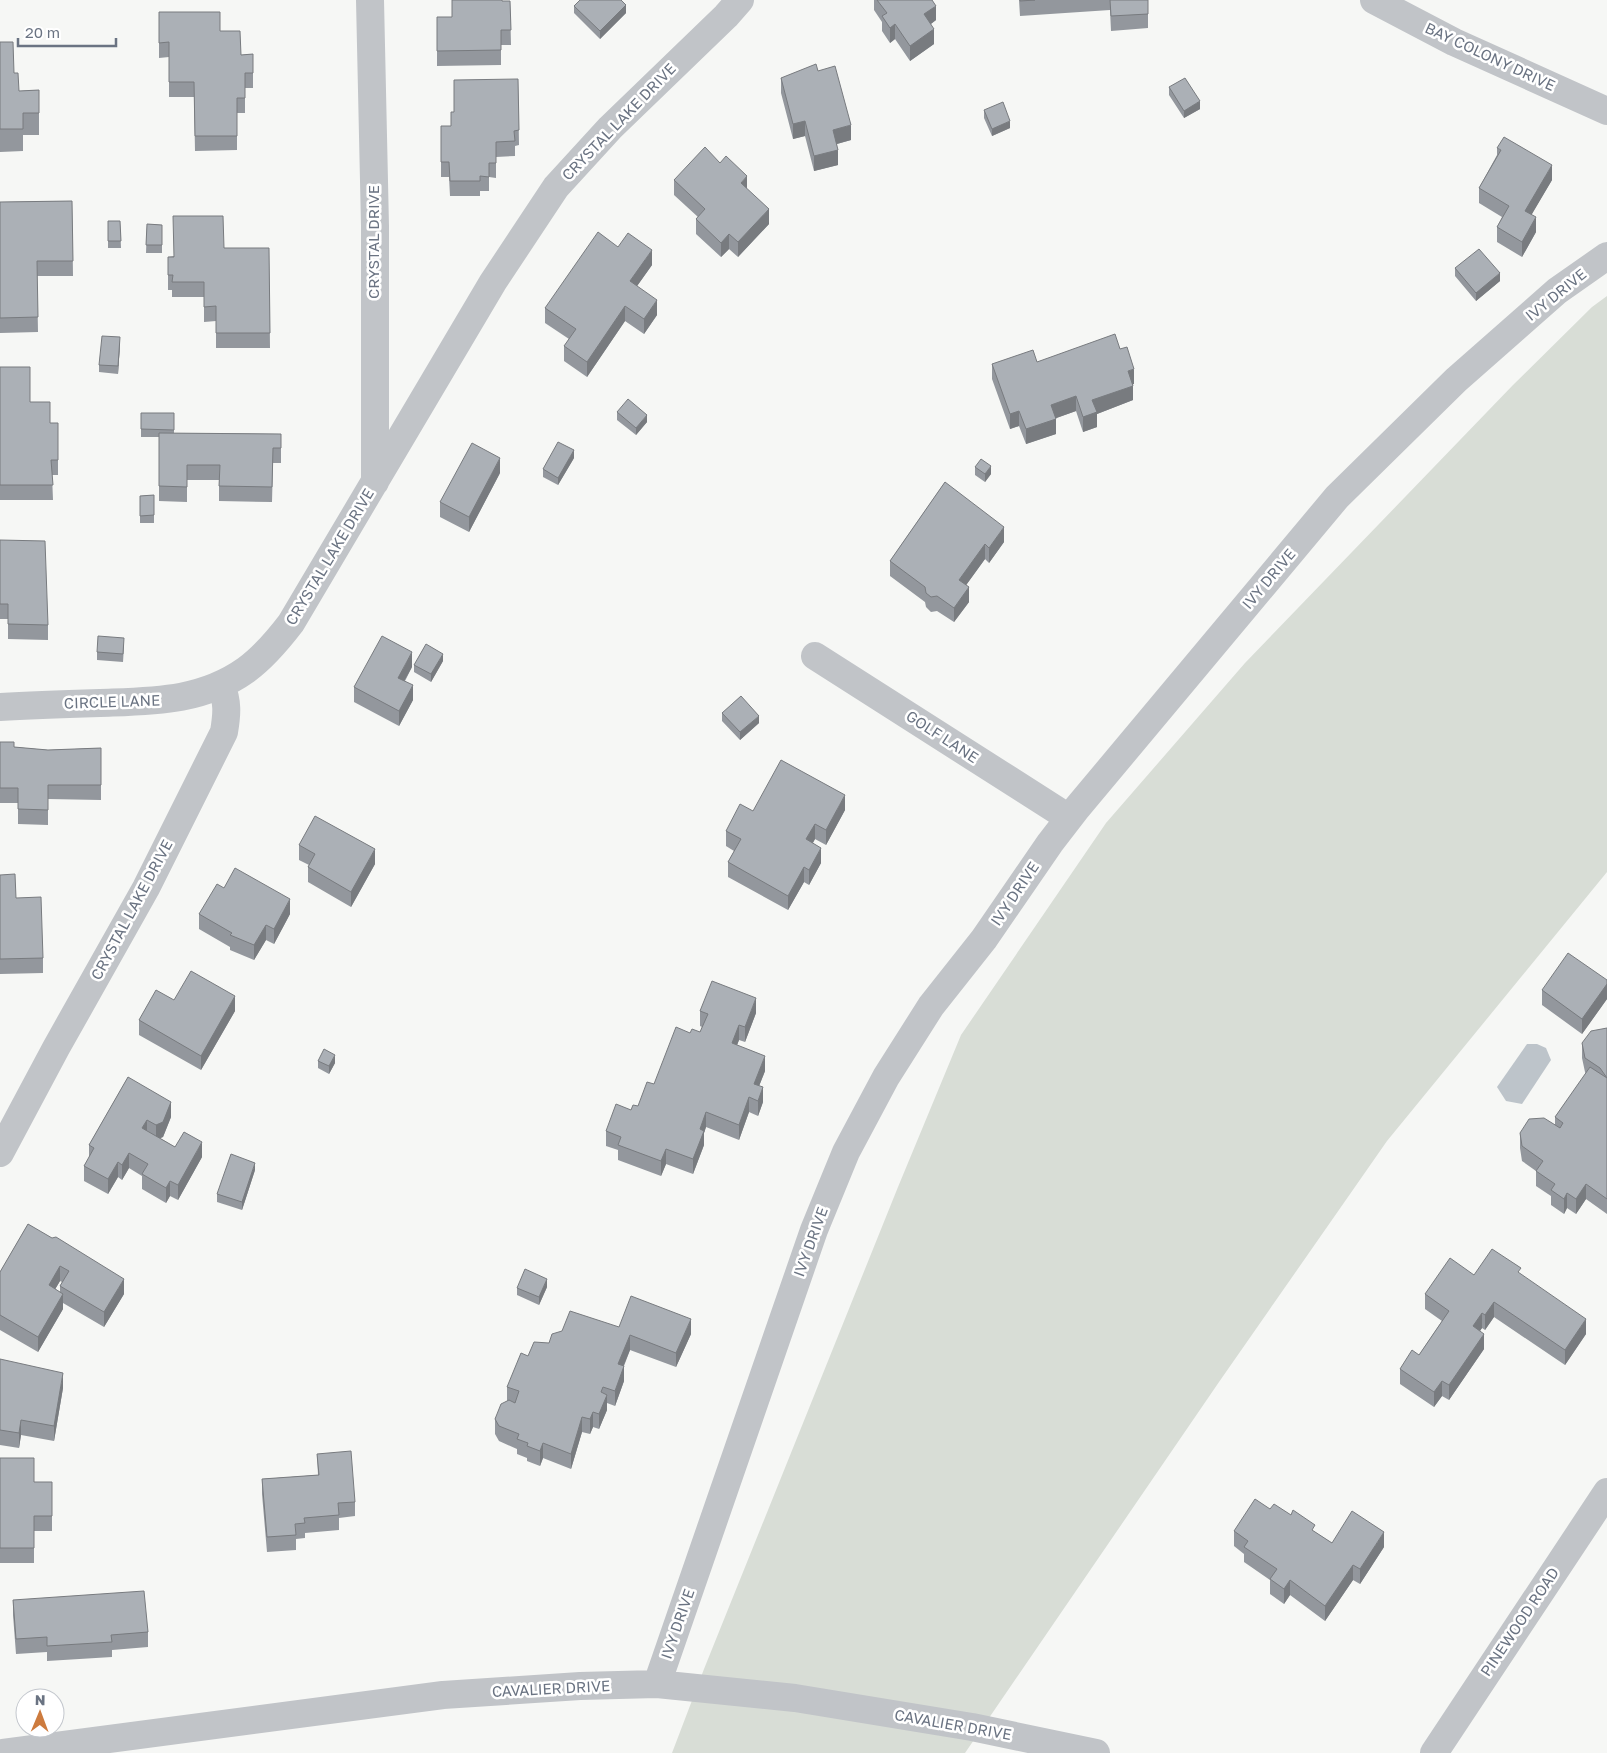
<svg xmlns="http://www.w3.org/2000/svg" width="1607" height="1753" viewBox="0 0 1607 1753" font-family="'Golos Text',sans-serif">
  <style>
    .green { fill: #d8ddd6 }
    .water { fill: #bdc4ca }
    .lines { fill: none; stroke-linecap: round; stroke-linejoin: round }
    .minor { stroke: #c1c4c8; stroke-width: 28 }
    .wall { fill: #93979d; fill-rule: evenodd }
    .shaded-wall { fill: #787b7f }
    .building { fill: #abb0b6; stroke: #787b7f }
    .labels { text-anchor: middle; stroke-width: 5; stroke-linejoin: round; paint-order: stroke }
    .street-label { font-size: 15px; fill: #6a7382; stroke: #fff }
  </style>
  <rect width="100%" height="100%" fill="#f6f7f5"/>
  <!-- green -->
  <path class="green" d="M1607 296V872L1387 1141 1219 1382 965 1753H672L704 1669 898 1187 961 1035 1106 823 1245 663 1513 385 1592 307Z"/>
  <!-- water -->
  <path class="water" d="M1527 1044H1537L1546 1048 1551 1060 1522 1104 1506 1101 1497 1087Z"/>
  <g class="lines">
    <!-- minor -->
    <path class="minor" d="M370 0 375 226V482
      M1374 0 1454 42 1607 111
      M815 656 1069 818
      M0 707C33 705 66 704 100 703 152 701 201 702 246 670 264 657 278 640 291 623L493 282 556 187 610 128 726 16 740 0
      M0 1153 56 1048 146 888 224 732C227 714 228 702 221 685
      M657 1684 814 1230 846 1152 886 1077 931 1006 984 939 1050 843 1077 808 1337 497 1456 380 1557 291 1607 256
      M3 1753 443 1695 580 1686 657 1684 795 1698 972 1727 1096 1753
      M1434 1753 1607 1492"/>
  </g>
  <!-- wall -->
  <path class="wall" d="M874 0H932L936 20 931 24 934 44 910 61 895 39 890 43 882 31V22L874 10Z
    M1019 0H1148V28L1111 31 1110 10 1020 16Z
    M502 1H510L511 45H501V65L437 66V17H452Z
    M574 6 626 13 600 39 574 13Z
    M159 12 220 31 241 55 253 54V88H245V113H237V150L195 151 194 97H169V57L159 58Z
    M0 42 14 73 19 91 39 90V135H23V151L0 152Z
    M818 71 851 140 837 144 838 165 814 171 805 136 793 139 781 93V78Z
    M518 79 519 145 515 146V156L496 157V178L489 177V191H480V196H450L449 177H441V126H451L454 112Z
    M1169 87 1200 109 1184 118 1169 95Z
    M984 110 1010 128 992 136 984 118Z
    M1497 148 1552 180 1531 215 1536 232 1522 257 1497 242V227L1502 217 1479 203V188L1497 155Z
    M674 180 747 189 769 224 738 257 729 249 721 257 696 234V219L698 217 674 195Z
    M72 201 73 276H37L38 332 0 333V202Z
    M108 221H120L121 248H108Z
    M147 224 162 225V253H146Z
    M618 247 652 265 637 286 657 315 644 334 625 321 587 377 564 361V346L569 339 545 323V308Z
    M224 248H269L270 348H216V321L204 322V297H172V290H168V257Z
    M1455 268 1500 281 1476 301 1455 276Z
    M120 344 118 374 99 372V365Z
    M1037 362 1134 384H1133V400L1097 414V427L1083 432 1076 411 1056 418V434L1026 444 1019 426 1010 429 992 379V364Z
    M0 367 30 402 50 423H58V475H52L53 500H0Z
    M617 412 647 422 636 435 617 420Z
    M141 413H174V433L281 434V463H273L272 502 219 501V480H187V502L159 501V437H141Z
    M574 458 558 485 543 477V469Z
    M975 467 991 474 985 482 975 475Z
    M500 473 469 532 440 517V502Z
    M945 482 1004 542 989 563 985 559 966 585 969 602 954 622 937 611 931 612 926 607 925 602 890 576V561Z
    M154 495V523H140V496Z
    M0 540 48 625V640L8 639V619H0Z
    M124 646 123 662 97 660V652Z
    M443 661 431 682 414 672V665Z
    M412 667 405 681 413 700 399 726 354 702V687Z
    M722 713 759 723 740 740 722 721Z
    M0 742 14 747 48 750 101 748V800L48 799V825L18 824V803H0Z
    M845 810 826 845 815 839 813 843 821 863 809 885 804 882 788 910 728 877V862L734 851 726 846V831L753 811Z
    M299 845 375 864 351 907 308 882V867L309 865 299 860Z
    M0 875 16 898 43 958V973L0 974Z
    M224 888 290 914 274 944 266 940 254 960 230 950V947L199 929V914Z
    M1607 980V999L1582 1034 1542 1005V990Z
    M174 1000 235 1011 201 1070 139 1035V1020Z
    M700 1011 756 1013 745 1042 739 1040 737 1045 765 1071 759 1086 763 1102 758 1116 749 1112 739 1140 706 1127 704 1133V1145L693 1174 666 1164 661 1176 618 1160V1150L606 1146V1131L631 1110 638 1106 654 1084 690 1033 700 1032 702 1027 700 1026Z
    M1607 1029V1214L1586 1199 1576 1214 1567 1208 1564 1214 1551 1205V1196L1536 1186V1171L1522 1161 1520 1148V1133L1555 1125V1117L1586 1074 1585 1072 1582 1058V1043Z
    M318 1061 335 1063 329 1074 318 1068Z
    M128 1077 171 1117 163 1137 160 1138 175 1147 202 1157 178 1200 170 1196 166 1203 142 1189V1176L129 1168 122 1180 118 1177 108 1194 84 1181V1166L89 1158V1145Z
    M255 1170 242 1210 217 1202V1194Z
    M28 1224 124 1294 104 1327 63 1303V1309L38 1352 0 1330V1272ZM60 1281 62 1282 60 1286V1292L55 1289Z
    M1474 1275H1521L1586 1334 1565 1365 1494 1317 1485 1330 1482 1328 1480 1331 1484 1349 1449 1400 1442 1396 1434 1407 1400 1384V1369L1419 1355 1442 1321 1425 1309V1294Z
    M547 1287 539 1305 517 1295V1288Z
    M619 1327 691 1334 676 1367 630 1350 624 1366V1381L615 1406 607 1403V1410L599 1429 593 1427 590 1434 582 1432 571 1469 543 1458 540 1466 527 1461V1458L517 1454V1449L499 1441 495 1434V1419L507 1401V1387L528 1356 549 1343Z
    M0 1359 63 1388 54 1441 21 1435 19 1448 0 1445Z
    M317 1454 355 1502V1516L339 1518V1530L305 1533V1538L296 1539V1550L267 1552 262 1494V1479L318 1475Z
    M0 1458 34 1482H52V1531H34V1563H0Z
    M1270 1509 1315 1532 1332 1543 1384 1547 1360 1584 1353 1580 1325 1621 1290 1595 1284 1604 1270 1594V1580L1244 1562V1554L1234 1546V1531Z
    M13 1600 148 1632V1647L112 1650V1657L47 1661V1652L16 1654 13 1615Z"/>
  <!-- shaded-wall -->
  <path class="shaded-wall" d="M626 5V13L600 39V31Z
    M936 6V20L924 29V14Z
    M895 24V39L890 43V28Z
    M934 29V44L910 61V46Z
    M1200 101V109L1184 118V111Z
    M805 121V136L793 139V124Z
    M1010 121V128L992 136V129Z
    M851 125V140L833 145V130Z
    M838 150V165L814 171V156Z
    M1552 165V180L1525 226V211Z
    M747 176V191L741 183Z
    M769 209V224L738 257V242Z
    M1536 217V232L1522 257V242Z
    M729 234V249L721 257V243Z
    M652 250V265L630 296V281Z
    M1500 273V281L1476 301V293Z
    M657 300V315L644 334V319Z
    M625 306V321L587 377V362Z
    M120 337V344L118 374V366Z
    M1134 369V384L1128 386V371Z
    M1133 386V400L1097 414V427L1083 432V417L1092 400Z
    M1076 396V411L1051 420V405Z
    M1019 411V426L1010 429V414Z
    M647 415V422L636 435V428Z
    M1056 419V434L1026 444V429Z
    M574 450V458L558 485V478Z
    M500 458V473L469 532V517Z
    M991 466V474L985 482V474Z
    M1004 527V542L989 563V548Z
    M985 544V559L959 595V580Z
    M969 587V602L954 622V608Z
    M412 652V667L398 692V678Z
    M443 654V661L431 682V674Z
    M413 685V700L399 726V711Z
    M759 716V723L740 740V732Z
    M845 795V810L826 845V830Z
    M815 824V839L806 854V839Z
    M821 848V863L809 885V870Z
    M375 849V864L351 907V892Z
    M804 867V882L788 910V896Z
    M290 899V914L274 944V929Z
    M266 925V940L254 960V945Z
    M1607 984V999L1582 1034V1019Z
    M235 996V1011L201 1070V1056Z
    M756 998V1013L745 1042V1027Z
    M739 1025V1040L732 1058V1043Z
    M335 1055V1063L329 1074V1066Z
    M765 1056V1071L754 1099V1084Z
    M763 1087V1102L758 1116V1101Z
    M749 1097V1112L739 1140V1125Z
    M171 1102V1117L163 1137 156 1140V1125Z
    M706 1112V1127L704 1133V1145L693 1174V1159L700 1129Z
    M147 1120V1135L142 1128Z
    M202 1142V1157L178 1200V1185Z
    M666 1149V1164L661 1176V1161Z
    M129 1153V1168L122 1180V1165Z
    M118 1162V1177L108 1194V1179Z
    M255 1163V1170L242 1210V1202Z
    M170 1181V1196L166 1203V1188Z
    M1586 1184V1199L1576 1214V1199Z
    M1567 1193V1208L1564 1214V1199Z
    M60 1266V1281L49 1300V1285Z
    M124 1279V1294L104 1327V1312Z
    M547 1279V1287L539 1305V1297Z
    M63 1294V1309L38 1352V1337Z
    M1494 1302V1317L1485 1330V1315Z
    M1482 1313V1328L1473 1341V1326Z
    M691 1319V1334L676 1367V1353Z
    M1586 1319V1334L1565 1365V1350Z
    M1484 1334V1349L1449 1400V1385Z
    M630 1335V1350L618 1379V1364Z
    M624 1366V1381L615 1406V1391Z
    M63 1373V1388L54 1441V1426Z
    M1442 1381V1396L1434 1407V1392Z
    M607 1395V1410L599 1429V1414Z
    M593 1412V1427L590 1434V1419Z
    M582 1417V1432L571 1469V1454Z
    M21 1420V1435L19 1448V1433Z
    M543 1443V1458L540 1466V1451Z
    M1384 1532V1547L1360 1584V1569Z
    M1353 1565V1580L1325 1621V1606Z
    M1290 1580V1595L1284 1604V1589Z"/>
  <!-- building -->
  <path class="building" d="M452 0H502V1H510L511 30H501V50L437 51V17H452Z
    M580 0H621L626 5 600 31 574 6Z
    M877 0H932L936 6 924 14 934 29 910 46 895 24 890 28 882 16 887 13Z
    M1020 0H1035L1020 1Z
    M1110 0H1148V14L1111 16Z
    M159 12H220V31H240L241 55 253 54V73H245V98H237V136H195L194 82H169V42L159 43Z
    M0 42H13L14 73H18L19 91 39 90V113H23V129H0Z
    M816 64 818 71 835 66 851 125 833 130 838 150 814 156 805 121 793 124 781 78Z
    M1185 78 1200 101 1184 111 1169 87Z
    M518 79 519 130 514 131 515 141 496 142V163H489V177L480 176V181H450L449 162H441V126H451V112H454V80Z
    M1003 102 1010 121 992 129 984 110Z
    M1504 137 1552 165 1525 211 1536 217 1522 242 1497 227 1509 206 1479 188 1501 150 1497 148Z
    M705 147 720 163 726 156 747 176 741 183 769 209 738 242 729 234 721 243 696 219 705 209 674 180Z
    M72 201 73 261H37L38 317 0 318V202Z
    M173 216H223L224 248H269L270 333H216V306L204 307V282H172L173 275H168V257H174Z
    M108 221H120L121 241H108Z
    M147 224 162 225V245H146Z
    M598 232 618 247 628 233 652 250 630 281 657 300 644 319 625 306 587 362 564 346 576 329 545 308Z
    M1479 249 1500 273 1476 293 1455 268Z
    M1115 334 1120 349 1127 347 1134 369 1128 371 1133 386 1092 400 1097 412 1083 417 1076 396 1051 405 1056 419 1026 429 1019 411 1010 414 992 364 1033 350 1037 362Z
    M102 336 120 337 118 366 99 365Z
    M0 367H30V402H50V423H58V460H51L53 485H0Z
    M628 399 647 415 636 428 617 412Z
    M141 413H174V430L141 429Z
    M159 433 281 434V448H273L272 487 219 486 220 465H187V487L159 486Z
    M558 442 574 450 558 478 543 469Z
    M472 443 500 458 469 517 440 502Z
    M981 459 991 466 985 474 975 467Z
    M945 482 1004 527 989 548 985 544 959 580 969 587 954 608 937 596 931 597 926 593 925 587 890 561Z
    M154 495V515L140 516V496Z
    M0 540 45 541 48 625 8 624V604H0Z
    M98 636 124 638 123 654 97 652Z
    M382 636 412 652 398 678 413 685 399 711 354 687Z
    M426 644 443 654 431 674 414 665Z
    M741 696 759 716 740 732 722 713Z
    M0 742H14V747L48 750 101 748V785H48V810L18 809V788H0Z
    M781 760 845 795 826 830 815 824 806 839 821 848 809 870 804 867 788 896 728 862 741 839 726 831 740 804 753 811Z
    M315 816 375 849 351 892 308 867 315 854 299 845Z
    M235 868 290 899 274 929 266 925 254 945 230 935 232 933 199 914 217 884 224 888Z
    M15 874 16 898 41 897 43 958 0 959V875Z
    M1568 953 1607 980V984L1582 1019 1542 990Z
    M191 971 235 996 201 1056 139 1020 156 990 174 1000Z
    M712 981 756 998 745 1027 739 1025 732 1043 765 1056 754 1084 763 1087 758 1101 749 1097 739 1125 706 1112 700 1129 704 1131 693 1159 666 1149 661 1161 618 1145 621 1137 606 1131 616 1104 631 1110 633 1105 638 1106 647 1082 654 1084 676 1027 690 1033 692 1029 700 1032 708 1014 700 1011Z
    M1607 1028V1078L1600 1068 1585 1058 1582 1043 1591 1031Z
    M324 1049 335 1055 329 1066 318 1061Z
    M1590 1067 1607 1078V1199L1586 1184 1576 1199 1567 1193 1564 1199 1551 1190 1555 1184 1536 1171 1543 1161 1522 1146 1520 1133 1529 1119 1544 1118 1560 1128 1563 1123 1555 1117Z
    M128 1077 171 1102 163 1122 156 1125 147 1120 142 1128 175 1147 184 1132 202 1142 178 1185 170 1181 166 1188 142 1174 148 1164 129 1153 122 1165 118 1162 108 1179 84 1166 94 1148 89 1145Z
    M231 1154 255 1163 242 1202 217 1194Z
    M28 1224 52 1238 56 1237 124 1279 104 1312 60 1286 69 1271 60 1266 49 1285 63 1294 38 1337 0 1315V1272Z
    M1492 1249 1521 1268 1518 1272 1586 1319 1565 1350 1494 1302 1485 1315 1482 1313 1473 1326 1484 1334 1449 1385 1442 1381 1434 1392 1400 1369 1412 1350 1419 1355 1449 1311 1425 1294 1450 1258 1474 1275Z
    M525 1269 547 1279 539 1297 517 1288Z
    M631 1296 691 1319 676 1353 630 1335 618 1364 624 1366 615 1391 603 1387 601 1392 607 1395 599 1414 593 1412 590 1419 582 1417 571 1454 543 1443 540 1451 527 1446 528 1443 517 1439 519 1434 499 1426 495 1419 501 1404 509 1400 515 1403 519 1391 507 1387 521 1353 528 1356 534 1342 549 1343 552 1334 562 1331 570 1311 619 1327Z
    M0 1359 63 1373 54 1426 21 1420 19 1433 0 1430Z
    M351 1451 355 1502 338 1503 339 1515 304 1518 305 1523 295 1524 296 1535 267 1537 262 1479 319 1475 317 1454Z
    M0 1458H34V1482H52V1516H34V1548H0Z
    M1255 1499 1270 1509 1274 1504 1291 1515 1293 1510 1315 1525 1312 1530 1332 1543 1352 1511 1384 1532 1360 1569 1353 1565 1325 1606 1290 1580 1284 1589 1270 1579 1277 1569 1244 1547 1248 1541 1234 1531Z
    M144 1591 148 1632 111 1635 112 1642 47 1646V1637L16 1639 13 1600Z"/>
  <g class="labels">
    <!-- street labels -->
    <g class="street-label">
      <text transform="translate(1490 57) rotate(25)" y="5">BAY COLONY DRIVE</text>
      <text transform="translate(619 122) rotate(-46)" y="5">CRYSTAL LAKE DRIVE</text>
      <text transform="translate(374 242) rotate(-90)" y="5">CRYSTAL DRIVE</text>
      <text transform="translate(1556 295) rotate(-39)" y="5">IVY DRIVE</text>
      <text transform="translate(330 557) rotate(-59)" y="5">CRYSTAL LAKE DRIVE</text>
      <text transform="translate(1269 579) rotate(-50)" y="5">IVY DRIVE</text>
      <text transform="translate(112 702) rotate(-2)" y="5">CIRCLE LANE</text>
      <text transform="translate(942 737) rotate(33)" y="5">GOLF LANE</text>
      <text transform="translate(1015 894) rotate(-56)" y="5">IVY DRIVE</text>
      <text transform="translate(132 910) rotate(-62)" y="5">CRYSTAL LAKE DRIVE</text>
      <text transform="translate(811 1242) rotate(-70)" y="5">IVY DRIVE</text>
      <text transform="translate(1520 1622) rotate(-56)" y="5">PINEWOOD ROAD</text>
      <text transform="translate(678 1624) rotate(-71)" y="5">IVY DRIVE</text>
      <text transform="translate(551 1689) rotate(-3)" y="5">CAVALIER DRIVE</text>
      <text transform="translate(953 1725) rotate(10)" y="5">CAVALIER DRIVE</text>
    </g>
  </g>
  <!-- north arrow -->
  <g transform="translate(40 1713) rotate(1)"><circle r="24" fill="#ffffff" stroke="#c3c7cd"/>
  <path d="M0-4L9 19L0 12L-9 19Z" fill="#cd7b3e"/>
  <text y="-8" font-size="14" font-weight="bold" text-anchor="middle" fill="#6a7382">N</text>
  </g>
  <!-- scale -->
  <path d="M18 38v8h98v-8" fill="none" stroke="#6a7382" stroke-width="2.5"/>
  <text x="25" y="38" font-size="15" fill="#6a7382" stroke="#ffffff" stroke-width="4" paint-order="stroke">20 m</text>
</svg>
